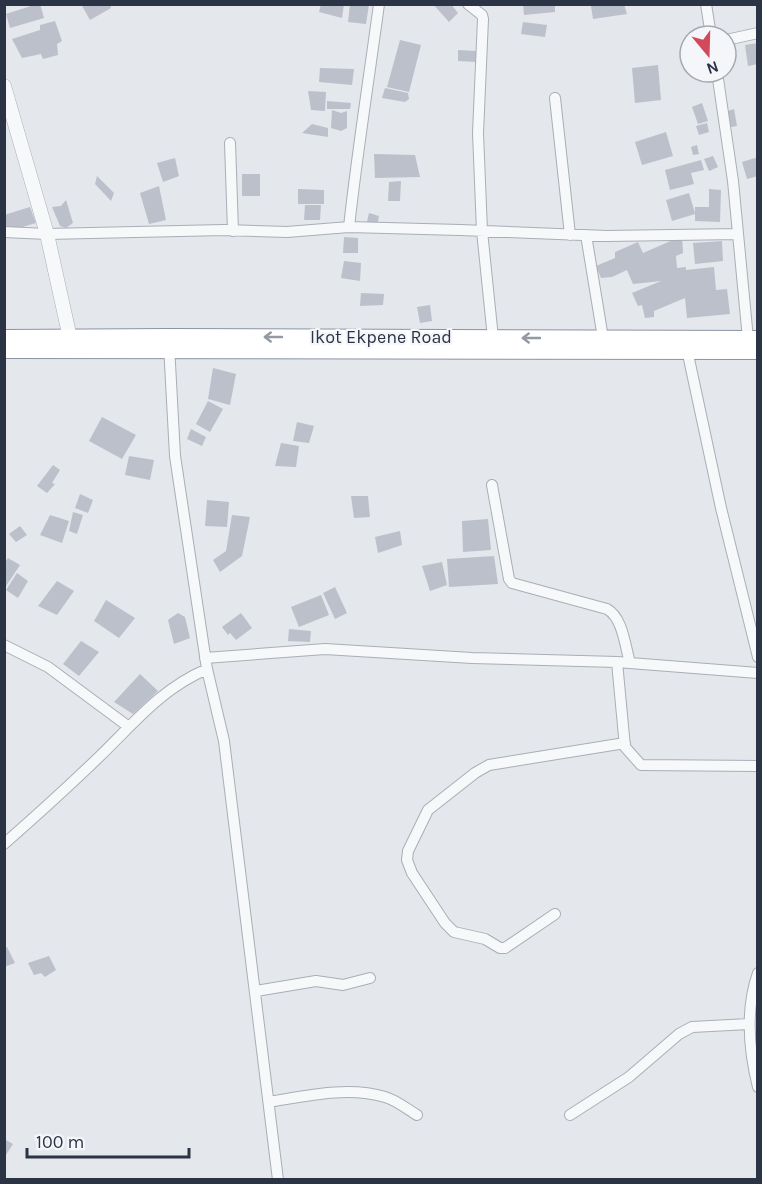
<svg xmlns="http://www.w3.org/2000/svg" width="762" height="1184" viewBox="0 0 762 1184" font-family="Karla,sans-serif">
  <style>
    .building { fill: #bbc0ca }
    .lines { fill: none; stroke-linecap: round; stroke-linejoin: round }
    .minor-casing { stroke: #a9aeb7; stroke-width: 12 }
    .tertiary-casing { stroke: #a9aeb7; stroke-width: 15 }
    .trunk-casing { stroke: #8b94a3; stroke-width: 18 }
    .minor { stroke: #f7f8fa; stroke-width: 10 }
    .tertiary { stroke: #f7f8fa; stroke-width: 14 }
    .trunk { stroke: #fff; stroke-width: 16 }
    .oneway { stroke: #959aa2 }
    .labels { text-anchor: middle; stroke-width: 4.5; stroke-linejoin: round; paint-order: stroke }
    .street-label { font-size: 18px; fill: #2b3445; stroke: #f4f6f9 }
  </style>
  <rect width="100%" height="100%" fill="#e4e7ec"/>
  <!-- building -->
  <path class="building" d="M37 4H40L44 18 10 28 6 14Z
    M81 4H110L111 8 90 20Z
    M321 4H344L342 18 319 12Z
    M350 4H369L366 24 348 22Z
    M433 4H451L458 13 449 22Z
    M523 4H555V12L524 15Z
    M600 4H624L627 14 593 19 591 6Z
    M55 21 62 41 57 44 58 55 43 59 41 54 22 58 12 39 40 30V25Z
    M523 22 547 25 545 37 521 34Z
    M400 40 421 45 409 92 387 87Z
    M758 43V64L748 66 745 45Z
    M458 50 477 51V62L458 61Z
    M658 65 661 100 635 103 632 68Z
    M320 68 354 69 352 85 319 82Z
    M385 88 408 93 409 99 405 102 382 98Z
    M308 91 326 92 325 111 311 110Z
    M327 101 351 103 350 109H327Z
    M702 103 708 121 698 124 692 107Z
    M734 109 737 126 731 127 728 111Z
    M332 110 341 113 347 111V128L341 131 331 128Z
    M707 123 709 132 699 135 696 126Z
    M312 124 328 128V137L302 133Z
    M666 132 673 156 642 165 635 142Z
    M697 145 699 154 693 155 691 147Z
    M374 154 415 155 420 177 375 178Z
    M713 156 718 167 709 171 704 159Z
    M758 157V176L747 179 742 162Z
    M175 158 179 176 163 182 157 163Z
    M701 160 704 170 691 173 694 184 670 190 665 170Z
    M242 174H260V196H242Z
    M97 176 114 193 111 201 95 184Z
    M401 181 400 201H388L389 182Z
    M159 186 166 220 149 224 140 193Z
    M298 189 324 190V204H298Z
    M709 189 721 190 720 222 695 221V214L672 221 666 200 689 193 695 213V207H709Z
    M66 200 73 223 66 228 60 226 52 207 61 206Z
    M305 205H321L320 220H304Z
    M30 207 36 223 19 228H4V215Z
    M369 213 379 216 377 226H366Z
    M682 236 683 253 676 256 677 268 686 267V270L714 267 716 290 727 289 730 314 687 318 685 298 654 311V317L645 318 642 305 638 306 632 293 661 281 633 284 627 270 612 277 601 278 596 266 615 258V252L638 242 643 253Z
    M344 237 358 238V253H343Z
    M722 241 723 261 695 264 693 243Z
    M344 261 361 263 360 281 341 278Z
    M361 293 384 294 383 305 360 306Z
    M430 305 432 321 420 323 417 307Z
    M213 368 236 374 230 405 208 399Z
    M208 401 223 409 210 432 196 424Z
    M102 417 136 435 122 459 89 441Z
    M297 422 314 426 309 443 293 441Z
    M191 429 206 437 202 446 187 439Z
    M281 443 299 446 296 467 275 466Z
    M129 456 154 460 150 480 125 475Z
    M53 465 60 470 52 483 55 484 47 493 37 486Z
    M80 494 93 500 88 513 75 508Z
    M351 496H368L370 517 354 518Z
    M207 500 229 502 227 527 205 526Z
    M73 512 83 515 77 534 69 531Z
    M50 515 69 521 62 543 40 535Z
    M232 515 250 517 242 556 220 572 213 560 226 551Z
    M488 519 491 550 463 552 462 521Z
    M20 526 27 535 16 542 9 534Z
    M400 531 402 545 378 553 375 537Z
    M494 556 498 584 449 587 447 559Z
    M8 558 20 565 4 589V564Z
    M442 562 447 585 430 591 422 566Z
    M17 573 28 581 18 598 6 590Z
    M57 581 74 591 57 615 38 606Z
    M335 587 347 613 335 619 323 593Z
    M321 595 329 615 299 627 291 607Z
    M106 600 135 618 119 638 94 621Z
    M178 613 185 617 190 638 174 644 168 620Z
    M241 613 252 628 236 640 230 633 228 635 222 627Z
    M289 629 311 631 310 642 288 641Z
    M81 641 99 652 79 676 63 664Z
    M140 674 158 691 133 714 114 702Z
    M7 947 15 963 4 967V948Z
    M49 956 56 970 45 977 41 973 34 975 28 963Z
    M4 1139 13 1144 4 1158Z"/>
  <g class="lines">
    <!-- minor casing -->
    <g class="minor-casing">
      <path id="minor" d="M468 4 482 15 483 19 478 133 482 231 493 338
        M706 4 711 36
        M726 40 758 33
        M717 72 733 181 748 339
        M555 98 570 235
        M230 143 233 231
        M349 227C357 153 369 79 379 4
        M4 232 47 234 224 230 287 232 349 227 460 230 607 236 738 234
        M586 235 604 344
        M169 345 175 456 207 669 224 741 278 1180
        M686 345 721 508 758 657
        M492 485 509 579 512 583 607 609C623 618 625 646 630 663
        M4 645 48 667 129 727
        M205 658 325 649 472 658 617 662 758 673
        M617 662 625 747 641 765 758 766
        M4 844C37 815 69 786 100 756 135 722 161 689 207 669
        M555 914 505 948H500L485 939 454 932 445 923 412 873 407 860 408 851 428 810 475 773 489 765 625 743
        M758 973C745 1010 749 1051 758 1087
        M256 991 316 981 343 985 370 978
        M269 1102C306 1096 348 1086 385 1097 396 1100 407 1109 417 1115
        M570 1115 629 1077 679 1034 692 1027 749 1024"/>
    </g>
    <!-- tertiary casing -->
    <g class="tertiary-casing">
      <path id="tertiary" d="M4 86 47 234 70 338"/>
    </g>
    <!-- trunk casing -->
    <g class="trunk-casing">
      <path id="trunk" d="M4 338 169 337 758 339
        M4 350 758 351"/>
    </g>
    <!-- minor -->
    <use href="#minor" class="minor"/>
    <!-- tertiary -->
    <use href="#tertiary" class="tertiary"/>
    <!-- trunk -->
    <use href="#trunk" class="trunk"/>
  </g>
  <!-- one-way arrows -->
  <defs><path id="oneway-shaft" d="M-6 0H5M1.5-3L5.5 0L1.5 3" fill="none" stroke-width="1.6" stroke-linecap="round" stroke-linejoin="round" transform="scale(1.5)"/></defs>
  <g class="oneway">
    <use href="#oneway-shaft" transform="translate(273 337) rotate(-180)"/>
    <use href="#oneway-shaft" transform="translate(531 338) rotate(-180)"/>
  </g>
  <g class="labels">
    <!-- street labels -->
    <g class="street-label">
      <text x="381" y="343">Ikot Ekpene Road</text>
    </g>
  </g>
  <!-- border -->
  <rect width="762" height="1184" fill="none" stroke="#2b3445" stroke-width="12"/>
  <!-- north arrow -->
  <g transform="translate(708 54) rotate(161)"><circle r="28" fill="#f4f6f9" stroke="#a4a8b1" stroke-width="1.5"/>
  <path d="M0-4.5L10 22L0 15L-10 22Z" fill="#d1495b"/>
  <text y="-9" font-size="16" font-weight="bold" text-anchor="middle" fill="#2b3445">N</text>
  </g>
  <!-- scale -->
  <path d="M27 1148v9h162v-9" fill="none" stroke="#2b3445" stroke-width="3"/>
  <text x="36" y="1148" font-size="18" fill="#2b3445" stroke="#f4f6f9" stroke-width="4.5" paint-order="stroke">100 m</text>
</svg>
